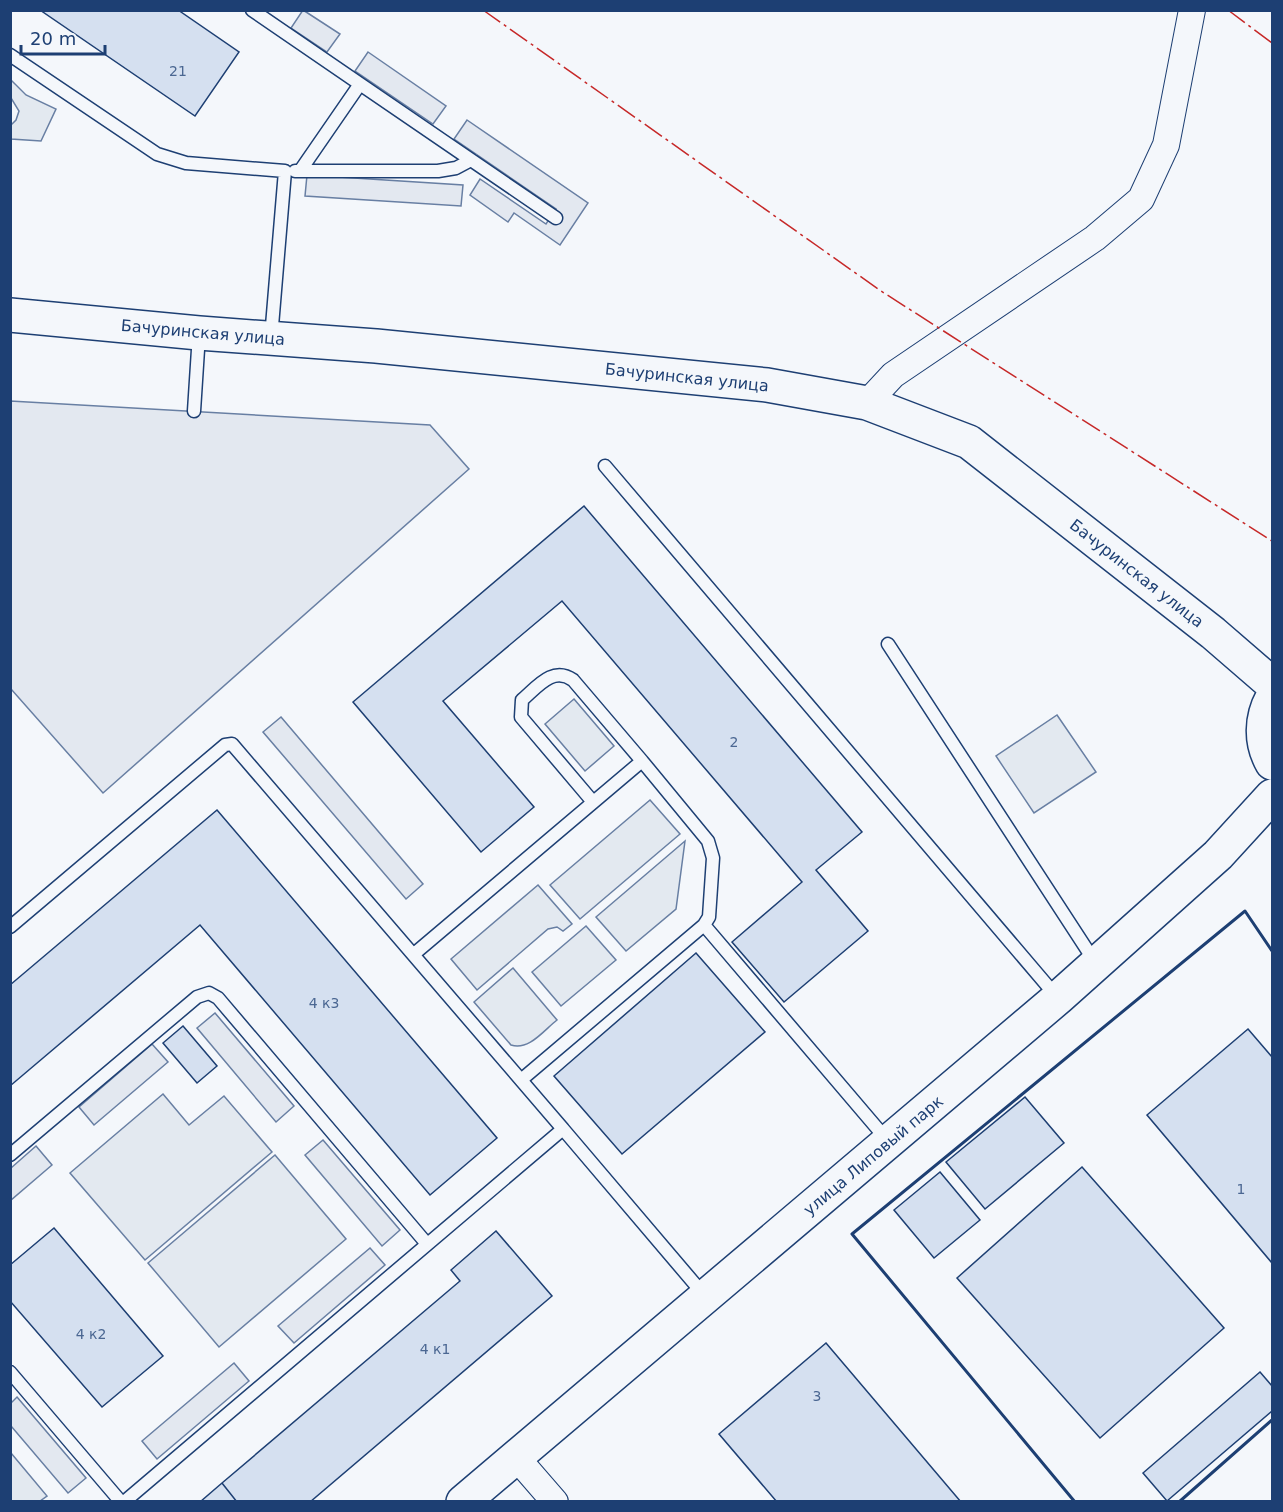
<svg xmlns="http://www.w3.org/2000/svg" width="1283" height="1512" viewBox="0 0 1283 1512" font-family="'DejaVu Sans',sans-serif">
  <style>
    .green { fill: #e3e9f0; stroke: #687fa3; stroke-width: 1.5 }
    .parking { fill: #e3e8f0; stroke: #687fa3; stroke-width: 1.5 }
    .building { fill: #d5e0f0; stroke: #1d3f73; stroke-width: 1.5 }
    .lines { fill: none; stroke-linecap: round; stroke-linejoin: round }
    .lane-casing { stroke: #1d3f73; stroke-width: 15 }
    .street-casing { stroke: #1d3f73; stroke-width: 28 }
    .secondary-casing { stroke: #1d3f73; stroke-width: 36 }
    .lane { stroke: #f4f7fb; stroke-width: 12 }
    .street { stroke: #f4f7fb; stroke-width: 26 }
    .secondary { stroke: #f4f7fb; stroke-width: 33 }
    .wall { stroke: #1d3f73; stroke-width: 3 }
    .power { stroke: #c62828; stroke-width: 1.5; stroke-dasharray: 21 4.5 3 4.5; stroke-linecap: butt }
    .labels { text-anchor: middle; stroke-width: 4.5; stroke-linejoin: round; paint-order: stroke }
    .number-label { font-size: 14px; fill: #4b6792 }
    .street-label { font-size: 16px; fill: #1d3f73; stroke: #f4f7fb }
  </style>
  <rect width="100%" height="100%" fill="#f4f7fb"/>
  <!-- green -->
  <path class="green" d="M10 79 26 95 56 109 41 141 11 139V125L16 120 19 111 11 98Z
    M574 699 614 746 585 771 545 724Z
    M1057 715 1096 772 1034 813 996 756Z
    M650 800 680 834 580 919 550 885Z
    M685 841 676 909 626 951 596 917Z
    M538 885 572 924 563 931 557 927 548 929 477 990 451 959Z
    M586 926 616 960 561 1006 532 972Z
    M513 968 557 1020C544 1030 529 1051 511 1045L474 1002Z
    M163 1094 189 1125 224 1096 272 1152 145 1260 70 1173Z
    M275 1155 346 1239 219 1347 148 1263Z
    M11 1453 47 1496 40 1501H11Z"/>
  <!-- parking -->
  <path class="parking" d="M303 10 340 34 327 52 291 28Z
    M368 52 446 106 433 124 355 71Z
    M467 120 588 203 560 245 514 213 508 222 470 195 480 179 546 224 556 209 454 139Z
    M307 175 463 185 461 206 305 196Z
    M10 401 430 425 469 469 103 793 11 689Z
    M281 717 423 884 406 899 263 732Z
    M215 1013 294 1106 276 1122 197 1028Z
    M152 1044 168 1062 94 1125 79 1107Z
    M323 1140 400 1230 382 1246 305 1155Z
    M36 1146 52 1165 11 1200V1168Z
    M370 1248 385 1265 294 1343 278 1326Z
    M234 1363 249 1381 157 1459 142 1441Z
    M17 1397 86 1478 68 1493 11 1426V1403Z"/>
  <!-- building -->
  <path class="building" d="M40 10H178L239 52 195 116Z
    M584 506 862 832 816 870 868 931 784 1002 732 942 802 882 562 601 443 701 534 807 481 852 353 702Z
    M217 810 497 1138 430 1195 200 925 10 1086V985Z
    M696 953 765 1032 622 1154 554 1076Z
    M183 1026 217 1066 197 1083 163 1043Z
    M1248 1029 1272 1057V1263L1147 1115Z
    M1025 1097 1064 1143 985 1209 946 1162Z
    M1082 1167 1224 1328 1100 1438 957 1278Z
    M940 1172 980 1220 934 1258 894 1210Z
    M54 1228 163 1356 102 1407 10 1301V1265Z
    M496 1231 552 1296 310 1502H237L222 1483 460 1281 451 1270Z
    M826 1343 961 1502H777L719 1434Z
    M1260 1372 1272 1386V1411L1167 1501 1143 1473Z
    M222 1483 237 1502H200Z"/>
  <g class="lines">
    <!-- lane casing -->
    <g class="lane-casing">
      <path id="lane" d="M252 10 360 84 300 171
        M10 55 157 154 186 163 285 171 271 338
        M360 84 556 218
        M295 171H438L456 168 471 160
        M194 411 199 334
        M605 466 1057 997
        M888 644 1095 962
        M704 925 888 1141
        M10 927 225 745 232 744 563 1129
        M414 954 642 761 573 680C553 666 538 686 522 700L521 717 593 802
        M521 1080 704 925 709 917 713 858 708 841 642 761
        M10 1155 197 997 209 993 218 998 427 1244
        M10 1372 121 1502
        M124 1502 563 1129 705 1296"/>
    </g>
    <!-- street casing -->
    <g class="street-casing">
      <path id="street" d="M867 403 893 375 1095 238 1141 199 1166 145 1192 10
        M516 1457 555 1502"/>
    </g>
    <!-- secondary casing -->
    <g class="secondary-casing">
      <path id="secondary" d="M10 315 199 333 376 346 767 385 867 403 969 442 1213 633 1272 684
        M1272 698C1261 718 1260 742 1272 763
        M463 1502 1058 998 1218 855 1272 796"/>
    </g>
    <!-- lane -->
    <use href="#lane" class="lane"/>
    <!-- street -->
    <use href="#street" class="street"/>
    <!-- secondary -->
    <use href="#secondary" class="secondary"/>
    <!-- wall -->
    <path class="wall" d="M1075 1502 852 1234 1245 911 1272 951
      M1179 1502 1272 1420"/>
    <!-- power -->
    <path class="power" d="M483 10 881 291 1272 541
      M1228 10 1272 43"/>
  </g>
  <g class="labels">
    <!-- number labels -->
    <g class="number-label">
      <text x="178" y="76">21</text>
      <text x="734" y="747">2</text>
      <text x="324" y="1008">4 к3</text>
      <text x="1241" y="1194">1</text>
      <text x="91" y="1339">4 к2</text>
      <text x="435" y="1354">4 к1</text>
      <text x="817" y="1401">3</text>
    </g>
    <!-- street labels -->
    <g class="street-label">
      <text transform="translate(203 332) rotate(5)" y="6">Бачуринская улица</text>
      <text transform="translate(687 377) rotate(6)" y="6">Бачуринская улица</text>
      <text transform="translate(1137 573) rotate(38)" y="6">Бачуринская улица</text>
      <text transform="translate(873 1155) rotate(-40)" y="6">улица Липовый парк</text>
    </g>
  </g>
  <!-- border -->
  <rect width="1283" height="1512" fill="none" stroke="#1d3f73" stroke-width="24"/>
  <!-- scale -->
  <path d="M21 45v9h84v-9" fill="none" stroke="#1d3f73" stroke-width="3"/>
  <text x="30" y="45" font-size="18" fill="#1d3f73" stroke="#f4f7fb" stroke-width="4.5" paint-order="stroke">20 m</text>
</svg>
